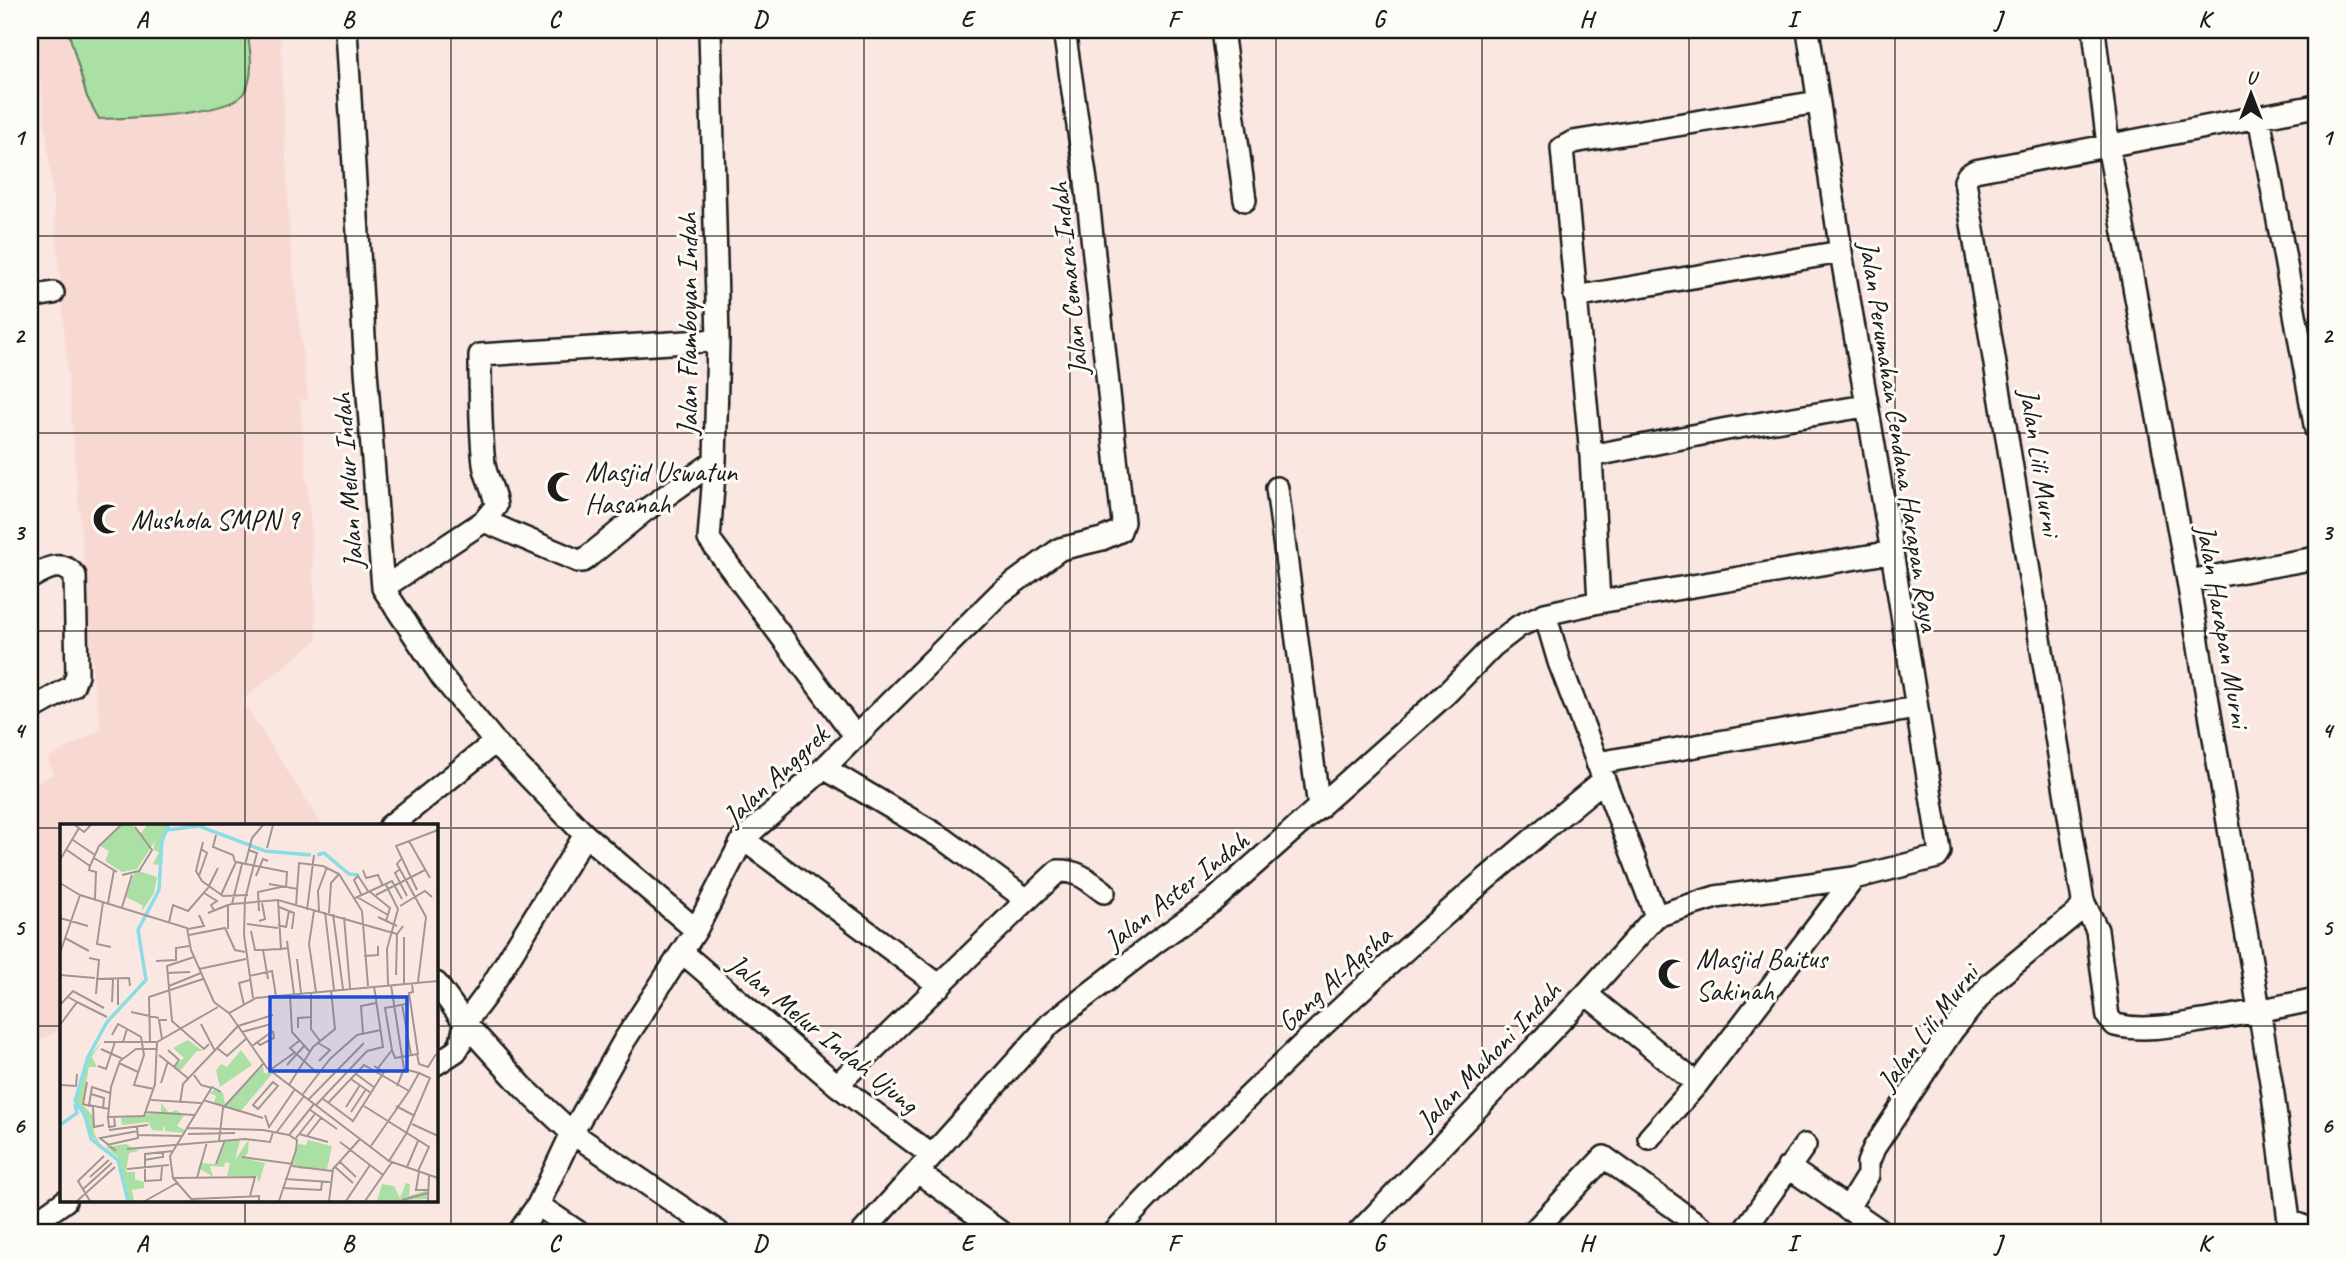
<svg xmlns="http://www.w3.org/2000/svg" width="2346" height="1262" viewBox="0 0 2346 1262" font-family="Caveat,sans-serif">
  <style>
    .built { fill: #f8d9d2 }
    .green { fill: #aae0a4; stroke: #637e60; stroke-width: 2 }
    .lines { fill: none; stroke-linecap: round; stroke-linejoin: round }
    .minor-casing { stroke: #1c1c1c; stroke-width: 26 }
    .minor { stroke: #fdfcf7; stroke-width: 21 }
    .grid { fill: none; stroke: #1c1c1c; stroke-width: 2; stroke-opacity: 0.55 }
    .labels { text-anchor: middle; stroke-width: 6; stroke-linejoin: round; paint-order: stroke }
    .street-label { font-size: 28px; fill: #1c1c1c; stroke: #fdfcf7 }
    .poi-label { font-size: 28px; fill: #1c1c1c; stroke: #fdfcf7; text-anchor: start }
    .inset-river { fill: none; stroke: #8bdce4; stroke-width: 3.5 }
    .inset-road { fill: none; stroke: #a19692; stroke-width: 2 }
    .view { fill: #1d4ed8; fill-opacity: 0.15; stroke: #1d4ed8; stroke-width: 3.5 }
    .inset-edge { fill: none; stroke: #1c1c1c; stroke-width: 3.5 }
    .neatline { fill: none; stroke: #1c1c1c; stroke-width: 2.5 }
    .grid-label { font-size: 23px; text-anchor: middle; font-weight: bold; fill: #1c1c1c }
  </style>
  <rect width="100%" height="100%" fill="#fae7e1"/>
  <filter id="ink" filterUnits="userSpaceOnUse"><feTurbulence type="fractalNoise" baseFrequency=".0143" numOctaves="2"/><feDisplacementMap in="SourceGraphic" scale="14" xChannelSelector="R" yChannelSelector="G"/><feConvolveMatrix kernelMatrix="1 2 1 2 8 2 1 2 1" color-interpolation-filters="sRGB"/></filter>
  <g filter="url(#ink)">
    <!-- built -->
    <path class="built" d="M35 30H280L290 241 308 399H300L310 516 317 640 242 700 323 826H61V1029L30 1045V786L53 774 48 758 101 729 93 675 53 197Z"/>
    <!-- green -->
    <path class="green" d="M68 30H247C250 50 256 76 243 94 227 116 126 118 99 119L87 97Z"/>
    <g class="lines">
      <!-- minor casing -->
      <g class="minor-casing">
        <path id="minor" d="M346 30 366 370 383 588 442 677 495 742 585 835 696 930
          M710 30 718 340 715 461 709 539 856 737
          M1222 30 1245 200
          M2094 30 2108 145 2188 581 2273 1094 2289 1221 2284 1232
          M2259 116 2316 430
          M30 297 53 293
          M1575 297 1841 252
          M1591 456 1727 429 1865 406
          M1277 488 1319 808
          M484 521 496 506C495 491 486 479 484 464 480 428 480 391 480 355L718 340
          M30 578C45 569 62 559 75 576L77 675 73 686 30 710
          M2188 581 2316 558
          M383 588 484 521 578 561H583L643 512 715 461
          M1599 602 1591 456 1562 148 1573 142 1818 102
          M1545 614 1559 662 1656 916
          M1597 763 1916 708
          M824 768 944 839 1027 900 837 1085
          M390 826 495 742
          M743 839 940 986
          M1027 900 1058 871C1078 870 1089 881 1104 892
          M2083 901 2097 930 2108 1017 2115 1025C2147 1032 2176 1025 2208 1020 2244 1014 2280 1007 2316 999
          M1656 916 1716 897 1854 878 1937 857 1940 852 1892 552 1841 252 1808 30
          M682 952 837 1085 931 1155
          M436 983 465 1023 523 1087 572 1133 718 1232
          M1586 994 1697 1084
          M436 1064 456 1051 461 1043 465 1023 486 995 585 835
          M1649 1138 1697 1084 1854 878
          M1788 1167 1882 1232
          M918 1172 1000 1232
          M538 1205 578 1232
          M1847 1209 1868 1175V1163L1874 1148 1952 1031 1991 983 2074 915 2081 909 2083 901 1965 181 1968 175 1975 171 2316 106
          M2289 1221 2316 1231
          M30 1226 65 1201
          M519 1232 538 1205 572 1133 624 1041 696 930 743 839 824 768 999 594 1060 549 1102 539 1120 531 1123 522 1086 181 1064 30
          M863 1232 1050 1024 1156 942 1212 902 1446 694 1493 646 1519 626 1545 614 1599 602 1892 552
          M1115 1232C1157 1186 1202 1143 1246 1099 1360 987 1480 881 1604 780
          M1359 1232 1586 994 1656 916
          M1533 1232 1604 1157 1708 1232
          M1743 1232 1805 1145"/>
      </g>
      <!-- minor -->
      <use href="#minor" class="minor"/>
    </g>
  </g>
  <!-- grid -->
  <path class="grid" d="M245 30V826M451 30V1232M657 30V1232M864 30V1232M1070 30V1232M1276 30V1232M1482 30V1232M1689 30V1232M1895 30V1232M2101 30V1232M30 236H2316M30 433H2316M30 631H2316M30 828H61M436 828H2316M30 1026H61M436 1026H2316M245 1201V1232"/>
  <!-- icons -->
  <defs>
    <g id="mosque-bare" transform="scale(2.415)"><path d="M3.5-4.9A6 6 0 1 0 3.5 4.9A5 5 0 1 1 3.5-4.9Z" fill="#1c1c1c" stroke="#fdfcf7" stroke-width="2.5" paint-order="stroke"/></g>
  </defs>
  <g fill-rule="evenodd">
    <use href="#mosque-bare" x="562" y="487"/>
    <use href="#mosque-bare" x="108" y="519"/>
    <use href="#mosque-bare" x="1673" y="974"/>
  </g>
  <g class="labels">
    <!-- street labels -->
    <g class="street-label">
      <text transform="translate(1068 279) rotate(-96)" y="10">Jalan Cemara Indah</text>
      <text transform="translate(687 324) rotate(-90)" y="10">Jalan Flamboyan Indah</text>
      <text transform="translate(1900 436) rotate(81)" y="10">Jalan Perumahan Cendana Harapan Raya</text>
      <text transform="translate(2041 462) rotate(81)" y="10">Jalan Lili Murni</text>
      <text transform="translate(347 481) rotate(-94)" y="10">Jalan Melur Indah</text>
      <text transform="translate(2224 626) rotate(80)" y="10">Jalan Harapan Murni</text>
      <text transform="translate(775 775) rotate(-43)" y="10">Jalan Anggrek</text>
      <text transform="translate(1176 890) rotate(-38)" y="10">Jalan Aster Indah</text>
      <text transform="translate(1334 978) rotate(-42)" y="10">Gang Al-Aqsha</text>
      <text transform="translate(1927 1027) rotate(-53)" y="10">Jalan Lili Murni</text>
      <text transform="translate(824 1033) rotate(39)" y="10">Jalan Melur Indah Ujung</text>
      <text transform="translate(1488 1055) rotate(-46)" y="10">Jalan Mahoni Indah</text>
    </g>
    <!-- poi labels -->
    <g class="poi-label">
      <text x="585" y="481">Masjid Uswatun<tspan x="585" dy="32">Hasanah</tspan></text>
      <text x="131" y="529">Mushola SMPN 9</text>
      <text x="1696" y="968">Masjid Baitus<tspan x="1696" dy="32">Sakinah</tspan></text>
    </g>
  </g>
  <!-- overview -->
  <g transform="translate(60 824)">
    <rect width="378" height="378" fill="#fae7e1"/>
    <path d="M62 1H72L81 9 87 1H108L98 41 93 40 99 28 93 26 95 17 77 45 62 48 45 37 49 27 40 22ZM79 47 97 53 94 69 82 87V81L66 73 74 50ZM128 216 143 227H137L120 247 114 243 124 234 113 224ZM42 217 32 233 37 243H29L22 280 33 292 34 309 40 320 31 312 16 276 30 232ZM181 226 192 241 160 263 156 246 161 240 167 243ZM203 242 204 249H213L180 288 154 278 156 272 149 269 155 265 163 269 165 280ZM101 279 109 289 116 286 124 291 117 302 125 306 123 309 105 307V301L102 307 92 306 88 298 62 301 61 294 101 288ZM189 315 188 329 183 334 205 339 199 359 197 352H167L170 339 165 338 164 343 150 342 153 353 139 344 140 339 156 340 166 317 180 316 175 336ZM248 316 272 322 267 345H240L233 340 238 320 246 321ZM66 320 79 327 69 329 66 348H75V355L84 358V364L72 366 74 377H69L58 333 46 323ZM346 359 350 360 349 372 368 366 367 375 317 377 322 360 334 362 340 374Z" fill="#aae0a4"/>
    <path class="inset-river" d="M107 6 139 2 205 27 251 31M257 31 264 29 289 50 299 51M0 301 17 289 15 280M68 377 58 336 31 315 25 291 15 277 28 233 47 198 86 156 78 106 99 66 102 16 109 1"/>
    <path class="inset-road" d="M15 1 24 8 31 1M156 11 153 23 173 31 175 38M13 16 35 31M349 17 370 54M143 18 136 47 142 57 163 72 188 71M207 24 213 1M7 26 30 42 39 22 61 1M188 26 197 29 185 75 184 111 193 174M34 34 57 48M341 35 337 40 366 93 358 158M0 36 19 4M185 41 192 14 203 1M30 42 29 46 36 48 35 75M340 45 335 49 347 72M303 46 306 54 318 51 323 62M62 51 79 47 92 26 75 3M139 52 147 29 141 25M196 52 203 35 208 37M0 59 20 71 127 104 131 126 154 178 169 189 196 174 378 157M209 60 238 65M326 61 338 85 327 125 328 161M357 66 336 22 378 6M309 67 330 84 326 97M144 69 157 77 151 81 154 86M301 70 294 56 298 52 308 67M161 71 176 38 227 48 226 64M316 71 365 46M297 73 328 91M295 74 332 57 342 75M218 76 221 125 228 124M43 78 37 120 51 123M48 79 54 46M172 80 218 76 337 110 343 102M236 82 239 39 263 42 279 50 302 87 308 162M340 82 365 67 372 73M62 83 72 51M219 83 234 89 232 105M247 86 254 31M199 87 198 68 221 63M254 87 249 120 256 168M259 87 258 67 267 43M265 88 274 166M148 89 168 81M269 89 271 59 279 50M273 90 283 165M284 93 290 164M318 93 337 102M0 94 28 102M199 97 205 95 202 79M109 98 113 81 128 87 148 64 158 44M187 100 218 104M218 101 226 103 229 87M128 105 144 102 139 91M168 105V81L172 80 182 40M191 107 195 126H203M129 111 165 104 175 126 185 128M344 113V160M5 114 29 127M227 117 234 170M0 129 20 71M304 132 318 131V122M134 133 107 142 112 197 144 225 149 220M29 134 39 136 36 170M237 135 241 169M96 137 116 136V124L129 122M139 145 186 135M108 149 130 148M0 151 35 154M336 151 337 110M189 152 212 147 216 172M36 155 69 154 70 162M208 155 203 126 220 125M331 161 344 245 337 262M109 162 141 149M251 169V205L260 217M230 171 232 208 250 228M17 178 47 193M52 178 53 155M342 180 351 231M0 181 13 167 44 184M58 181V155M184 181 179 159 190 156M71 188 99 194M169 189 207 244 329 337 378 354M141 200 155 227M0 201 17 178 8 173M238 204V194L252 193M67 205 81 213 84 231 74 261 94 265M182 208 211 200M303 209 301 182 316 179M52 211 58 200 67 205 63 218M102 215 99 196H107M239 217 230 224 257 249M44 218H97L158 183M90 218 89 173 143 155M197 218 200 221 214 214 213 207M258 219 270 226 259 237M192 222 213 207M157 224 167 232 187 214M41 225 63 235M97 225H76L60 237 51 263 48 293 84 292 95 260 97 218M108 226 119 236 114 243M332 226 335 234 358 230 349 169 353 168 352 160M307 227 323 223 314 162M357 230 359 240 368 243 376 230M99 231 129 255M59 239 78 248M227 241 244 222M38 242 46 245 55 218M318 244 332 226 325 184 346 180M344 245 359 249 349 267M210 246 234 229M296 250 315 264M134 251 141 261 152 264M291 255 311 269M27 258 23 280 30 282M213 258 218 262 198 285 193 281ZM101 259 108 237M0 261 16 262 17 250M229 261 253 223 275 205 271 166M31 270 44 274 43 285M243 270 270 235 297 211 321 206M262 274 293 297 324 248 314 242M249 275 304 219M91 276 141 279M143 276 203 294M120 279 123 260 178 202 213 191M268 279 304 241 349 267 311 322M256 281 307 227M304 282 369 323 358 347M336 282 355 292M33 283 34 303 44 301M286 283 300 261M49 285 29 281 32 263 50 269M249 285 277 305M86 288 134 291M291 288 306 265M205 291 209 303 235 265M48 293 49 303 55 302 54 293M352 300 378 312M127 304 203 306 229 311M49 306 88 301M216 309 244 272M128 310 175 309M239 310 268 318M78 311 122 312M247 312 261 294M236 314 255 290M159 317 163 284 203 240M280 318 323 351M47 321 78 314 77 302M67 325 185 315 210 318 213 308M56 327 40 314 78 307M182 333 233 340M84 336 103 333V328M279 337 296 353M329 337 346 310 370 254 359 249M156 340 165 316M102 342 101 356 85 357V330L113 327M232 342 272 347M274 342 293 359M347 343 358 317M67 345 109 341M359 348 356 366H368M30 353 49 336M113 354 195 353 190 372M137 354 147 318M225 355 270 358M222 364 261 366 262 358M22 366 52 339M132 375 199 372V377M342 376 368 369M17 377 55 343M30 377 18 357 44 332M85 377 117 359M133 377 113 354 110 332 152 263 161 268M219 377 236 326 237 316 229 311 254 280M269 377 273 345 300 315M286 377 310 341M305 377 332 338M368 377 369 351"/>
    <path class="view" d="M210 173H347V247H210Z"/>
    <rect width="378" height="378" class="inset-edge"/>
  </g>
  <!-- margin -->
  <rect width="2346" height="1262" fill="none" stroke="#fdfcf7" stroke-width="77"/>
  <!-- north arrow -->
  <g transform="translate(2251 94)" stroke="#fdfcf7" stroke-width="5" paint-order="stroke">
  <path d="M0-5L12 26L0 18L-12 26Z" fill="#1c1c1c"/>
  <text y="-10" font-size="19" font-weight="bold" text-anchor="middle" fill="#1c1c1c">U</text>
  </g>
  <rect x="38" y="38" width="2270" height="1186" class="neatline"/>
  <g class="grid-label">
    <text x="142" y="27">A</text>
    <text x="348" y="27">B</text>
    <text x="554" y="27">C</text>
    <text x="760" y="27">D</text>
    <text x="967" y="27">E</text>
    <text x="1173" y="27">F</text>
    <text x="1379" y="27">G</text>
    <text x="1586" y="27">H</text>
    <text x="1792" y="27">I</text>
    <text x="1998" y="27">J</text>
    <text x="2204" y="27">K</text>
    <text x="19" y="145">1</text>
    <text x="2327" y="145">1</text>
    <text x="19" y="343">2</text>
    <text x="2327" y="343">2</text>
    <text x="19" y="540">3</text>
    <text x="2327" y="540">3</text>
    <text x="19" y="738">4</text>
    <text x="2327" y="738">4</text>
    <text x="19" y="935">5</text>
    <text x="2327" y="935">5</text>
    <text x="19" y="1133">6</text>
    <text x="2327" y="1133">6</text>
    <text x="142" y="1251">A</text>
    <text x="348" y="1251">B</text>
    <text x="554" y="1251">C</text>
    <text x="760" y="1251">D</text>
    <text x="967" y="1251">E</text>
    <text x="1173" y="1251">F</text>
    <text x="1379" y="1251">G</text>
    <text x="1586" y="1251">H</text>
    <text x="1792" y="1251">I</text>
    <text x="1998" y="1251">J</text>
    <text x="2204" y="1251">K</text>
  </g>
</svg>
